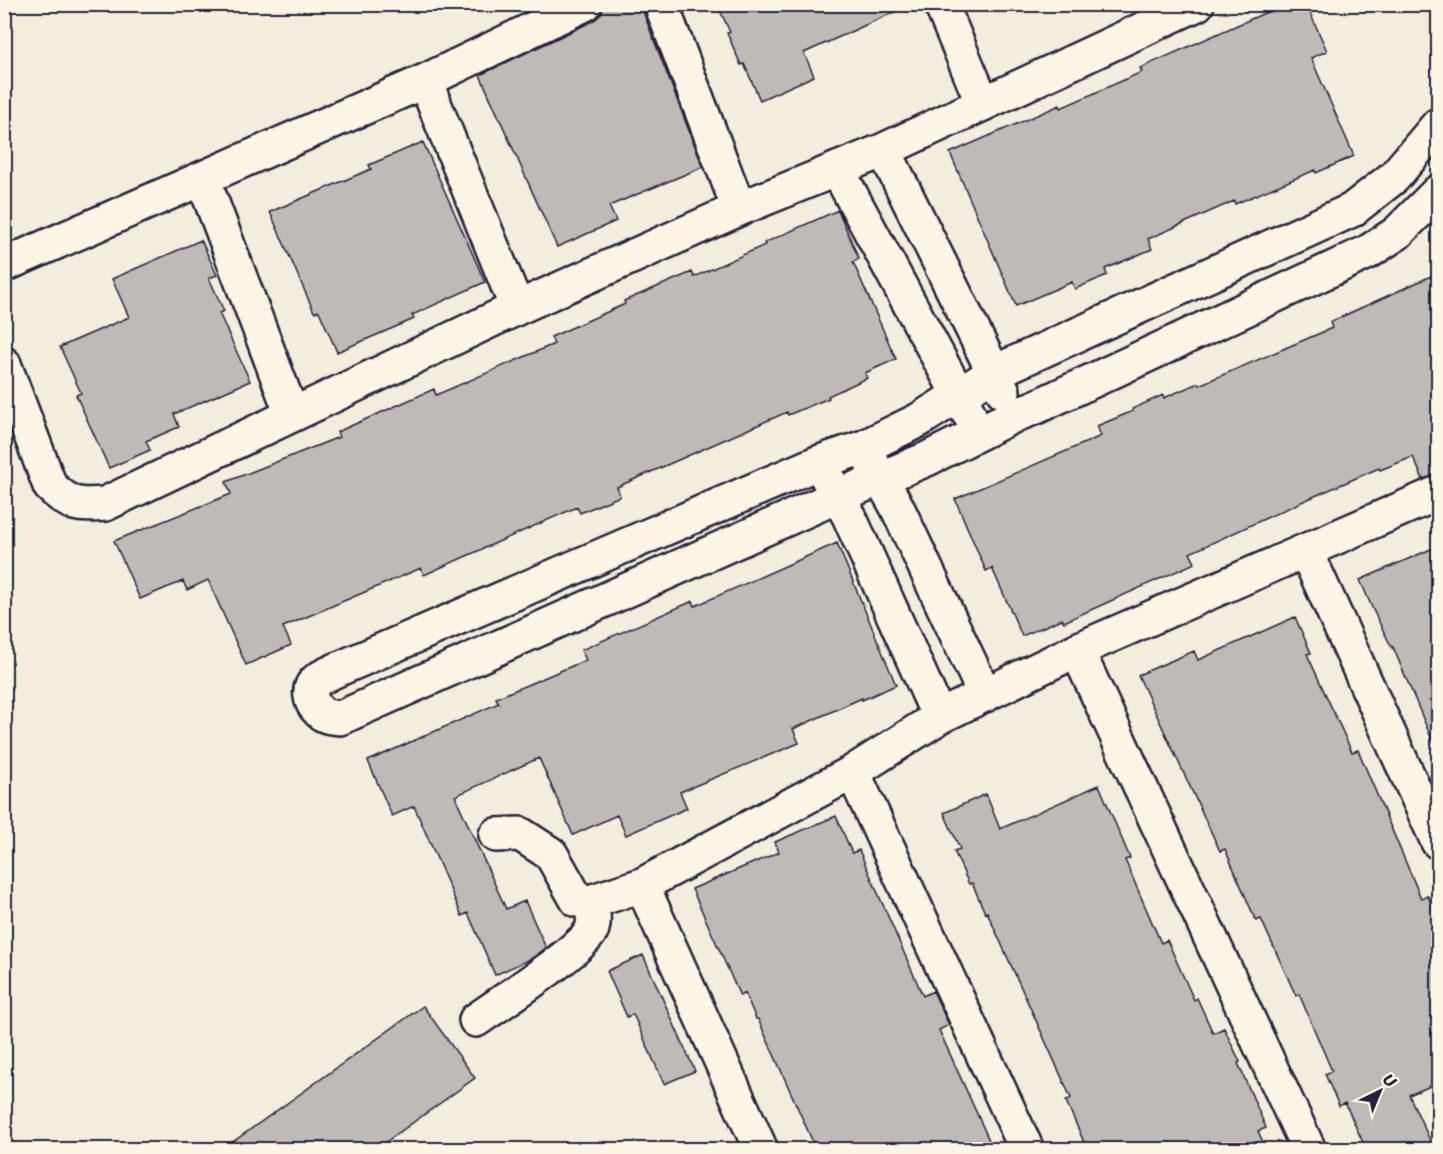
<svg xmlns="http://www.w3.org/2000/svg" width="1443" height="1154" viewBox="0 0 1443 1154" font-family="Sriracha,sans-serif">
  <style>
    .building { fill: #bfbab6; stroke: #22223b; stroke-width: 1.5 }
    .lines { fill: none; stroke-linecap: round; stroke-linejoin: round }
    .minor-casing { stroke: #22223b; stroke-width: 38 }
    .minor { stroke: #fcf5e5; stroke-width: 33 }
  </style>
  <rect width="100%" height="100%" fill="#f3edde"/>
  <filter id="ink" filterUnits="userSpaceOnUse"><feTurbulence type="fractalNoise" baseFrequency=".0167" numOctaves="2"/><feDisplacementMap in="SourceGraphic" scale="12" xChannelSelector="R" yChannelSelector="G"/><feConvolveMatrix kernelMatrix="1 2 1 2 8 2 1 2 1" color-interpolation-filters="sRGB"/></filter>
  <g filter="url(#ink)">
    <!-- building -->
    <path class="building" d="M640 4 703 167 609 206 616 221 557 247 480 75 593 21 601 14 604 5Z
      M717 4H912L804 53 814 76 760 100 744 64 741 65 727 33 730 32Z
      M1285 4H1306L1327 51 1311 58 1354 156 1316 173 1315 170 1235 204 1234 201 1148 239 1152 249 1105 269 1107 275 1075 289 1072 282 1016 306 950 153 1060 105 1061 108 1142 72 1140 68Z
      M423 142 485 282 412 315 414 319 337 352 319 311 314 312 270 212 371 169 369 165Z
      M838 210 859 259 853 262 896 359 865 373 867 378 828 396 829 398 788 415 787 412 617 487 620 496 580 513 577 507 424 575 421 568 283 627 291 645 246 665 208 580 187 590 183 581 140 599 114 541 231 494 226 482 339 437 337 432 434 389 436 395 554 344 551 337 625 304 624 301 692 272 694 277 765 245 764 243Z
      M201 240 217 275 209 278 224 311 219 313 250 381 174 414 179 427 146 441 150 450 109 468 76 395 81 393 60 347 129 317 112 279Z
      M1438 273V475L1423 479 1413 457 1380 470 1379 468 1299 503 1190 553 1195 563 1064 622 1062 619 1022 636 992 568 986 571 955 499 1101 436 1097 426 1133 411 1132 409 1163 395 1164 398 1198 383 1199 385 1332 328 1330 322Z
      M837 543 896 685 862 700V698L793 729 799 743 680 792 687 808 626 835 617 815 573 835 539 758 455 796 506 909 525 901 546 948 532 958 495 975 468 913 462 916 414 806 392 816 368 761 499 703 496 698 586 660 581 650 693 601 695 606Z
      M1438 546V754L1393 647 1392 648 1374 612 1360 580Z
      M1295 617 1311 653 1307 654 1352 752 1358 750 1421 898 1428 896 1438 921V1083L1409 1095 1434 1149H1366L1345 1103 1339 1106 1325 1074 1332 1071 1299 994 1296 996 1261 919 1256 921 1225 849 1220 851 1138 675 1194 651 1198 660Z
      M1099 785 1130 858 1125 860 1161 943 1167 940 1194 1000 1197 998 1213 1033 1224 1028 1240 1062 1238 1063 1266 1128 1258 1131 1266 1149H1087L1066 1101 1071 1098 987 912 985 913 972 883 969 884 954 851 960 849 944 813 986 794 1000 829Z
      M836 816 852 853 859 850 923 996 933 991 949 1025 939 1030 993 1149H816L758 1019H756L745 993 740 996 692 889 779 852 775 842Z
      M643 955 695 1071 664 1084 633 1014 627 1017 607 971Z
      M423 1006 475 1078 376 1149H223Z"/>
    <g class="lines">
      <!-- minor casing -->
      <g class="minor-casing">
        <path id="minor" d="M661 4 739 209
          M941 4 983 104
          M425 81 517 308
          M1438 125 1394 177 1352 210 995 372 919 420 864 447 817 463 334 671C328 674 321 677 317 680 307 688 310 702 318 710 323 717 332 717 340 718L838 496 927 459 1015 415 1036 407 1368 252 1397 233 1438 192
          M884 150 1003 391
          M837 169 969 414
          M203 179 292 415
          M4 265 425 81 585 4
          M4 364 50 486C71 506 77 506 105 504L517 308 739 209 884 150 1197 4
          M870 459 897 507 985 695
          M827 477 849 516 939 717
          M1306 551 1438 842
          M1077 650 1309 1150
          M853 772 1027 1150
          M496 835 520 834 551 854 577 900 590 902 642 885 853 772 939 717 1077 650 1438 493
          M642 885 761 1150
          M476 1020C496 1006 586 947 592 929 595 920 593 911 590 902"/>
      </g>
      <!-- minor -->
      <use href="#minor" class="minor"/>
    </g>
  </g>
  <!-- margin -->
  <rect width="1443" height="1154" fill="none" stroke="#fcf5e5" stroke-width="24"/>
  <rect x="12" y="12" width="1419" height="1130" fill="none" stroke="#22223b" stroke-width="2" filter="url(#ink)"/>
  <!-- north arrow -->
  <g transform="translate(1380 1091) rotate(43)" stroke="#fcf5e5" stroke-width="4.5" paint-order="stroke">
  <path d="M0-4.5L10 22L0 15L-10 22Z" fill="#22223b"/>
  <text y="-9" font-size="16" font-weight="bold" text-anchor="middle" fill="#22223b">U</text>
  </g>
</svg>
